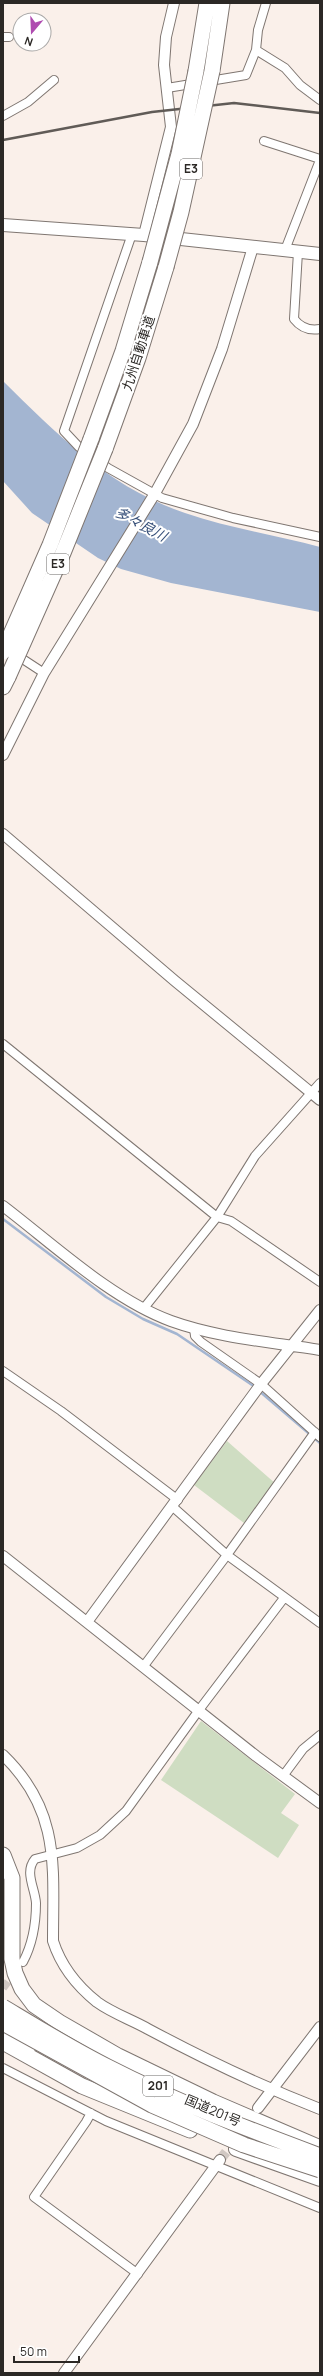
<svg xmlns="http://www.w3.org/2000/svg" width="323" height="2376" viewBox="0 0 323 2376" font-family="Manrope,'Noto Sans JP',sans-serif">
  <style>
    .green { fill: #cfddc2 }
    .water { fill: #a3b5d1 }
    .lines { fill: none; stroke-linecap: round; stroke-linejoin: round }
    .stream { stroke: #a3b5d1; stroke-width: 2.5 }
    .minor-tunnel { stroke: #d1c8c3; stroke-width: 8; stroke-dasharray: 8 4; stroke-linecap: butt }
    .tertiary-tunnel { stroke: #d1c8c3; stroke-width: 10; stroke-dasharray: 10 5; stroke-linecap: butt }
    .minor-casing { stroke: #7f7671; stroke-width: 10 }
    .tertiary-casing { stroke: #7f7671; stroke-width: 12 }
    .secondary-casing { stroke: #7f7671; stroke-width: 14 }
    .trunk-casing { stroke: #7f7671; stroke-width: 16 }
    .motorway-casing { stroke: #7f7671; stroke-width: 17 }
    .minor { stroke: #fff; stroke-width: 8 }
    .tertiary { stroke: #fff; stroke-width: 10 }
    .secondary { stroke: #fff; stroke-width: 12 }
    .trunk { stroke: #fff; stroke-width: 14 }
    .motorway { stroke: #fff; stroke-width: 15 }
    .rail { stroke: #605b57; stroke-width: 2.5 }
    .motorway-bridge-casing { stroke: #7f7671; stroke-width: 17; stroke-linecap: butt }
    .motorway-bridge { stroke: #fff; stroke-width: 15 }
    .labels { text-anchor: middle; stroke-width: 4; stroke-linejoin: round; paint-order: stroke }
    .shield { fill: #fff; stroke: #6b6866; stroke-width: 1 }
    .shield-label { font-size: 12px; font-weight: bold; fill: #2b2825 }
    .street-label { font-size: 13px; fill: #2b2825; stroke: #fff }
    .water-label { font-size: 14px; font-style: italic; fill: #375079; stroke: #fff }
  </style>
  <rect width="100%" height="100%" fill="#faf0ea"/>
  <!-- green -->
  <path class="green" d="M227 1441 276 1484 244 1523 194 1485Z
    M201 1721 295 1794 281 1813 299 1825 278 1858 161 1780Z"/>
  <!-- water -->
  <path class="water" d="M3 381C58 435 110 488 185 513 228 528 276 535 320 547V612L171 583 121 569 98 558 32 513 3 481Z"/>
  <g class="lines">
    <!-- stream -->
    <path class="stream" d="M3 1219 106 1297 143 1319 177 1334 255 1387
      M258 1390 320 1443"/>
    <!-- minor-tunnel -->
    <path class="minor-tunnel" d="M3 1988 16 1971"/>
    <!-- tertiary-tunnel -->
    <path class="tertiary-tunnel" d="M220 2160 248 2123"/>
    <!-- minor casing -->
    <g class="minor-casing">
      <path id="minor" d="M3 37H9
        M256 50 285 68 300 85 320 100
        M167 88 246 75 256 50 258 30 266 3
        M3 116 28 102 54 80
        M264 141 320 159
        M132 234 64 431 79 447 108 468 162 498 233 518 320 537
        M285 250 320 160
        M298 252 294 319C301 328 309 331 320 329
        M15 654 44 673
        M3 1044 217 1217 231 1221 320 1282
        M144 1308 217 1217 255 1156 320 1083
        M194 1328 195 1336 201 1342 261 1384 320 1437
        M3 1371 61 1411 178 1500
        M173 1507 227 1555 320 1623
        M143 1667 227 1555 315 1432
        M283 1776 303 1749 320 1735
        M23 1962C32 1945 36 1924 36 1903 35 1888 24 1872 35 1859L77 1848 100 1835 126 1811 199 1710 284 1598
        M3 2068 106 2121 320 2208
        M91 2113 86 2122 34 2197 138 2274"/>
    </g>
    <!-- tertiary casing -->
    <g class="tertiary-casing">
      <path id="tertiary" d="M144 235 171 127 164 65 166 37 174 3
        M3 755 44 673 154 495 193 424 222 349 253 247
        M3 834 175 981 320 1100
        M3 1206C53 1244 111 1299 171 1321 218 1338 271 1342 320 1350
        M3 1556 256 1756 320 1803
        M87 1622 261 1384 320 1310
        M3 1755C61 1811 53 1867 53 1941 61 1966 77 1986 97 2002 112 2013 132 2020 148 2029 204 2059 261 2086 320 2109
        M258 2108 320 2027
        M64 2373 220 2160"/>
    </g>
    <!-- secondary casing -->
    <g class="secondary-casing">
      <path id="secondary" d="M3 225 144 235 320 254"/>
    </g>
    <!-- trunk casing -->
    <g class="trunk-casing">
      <path id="trunk" d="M3 2033 28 2048
        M236 2149 320 2179"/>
    </g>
    <!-- motorway casing -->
    <g class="motorway-casing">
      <path id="motorway" d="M196 71 207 3
        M212 71 222 3
        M91 439 123 351 150 262
        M105 449 138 358 166 267
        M3 687 8 677
        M3 1855 12 1878V1959L15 1973 22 1989 34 2005 59 2022 118 2056 213 2102 320 2148
        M3 2042 82 2086 190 2130"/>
    </g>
    <!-- minor -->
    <use href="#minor" class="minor"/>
    <!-- tertiary -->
    <use href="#tertiary" class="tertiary"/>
    <!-- secondary -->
    <use href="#secondary" class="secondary"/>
    <!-- trunk -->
    <use href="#trunk" class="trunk"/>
    <!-- motorway -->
    <use href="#motorway" class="motorway"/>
    <!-- rail -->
    <path class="rail" d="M3 140 152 112 234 103 320 113"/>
    <!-- motorway-bridge casing -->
    <g class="motorway-bridge-casing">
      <path id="motorway-bridge" d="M150 262 179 154 196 71
        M166 267 181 212 212 71
        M3 652 50 545 91 439
        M8 677 63 553 105 449
        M3 2007C38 2028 72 2049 108 2067 176 2102 248 2129 320 2156
        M3 2023 152 2105 244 2145 320 2170"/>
    </g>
    <!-- motorway-bridge -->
    <use href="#motorway-bridge" class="motorway-bridge"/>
  </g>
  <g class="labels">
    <!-- shield labels -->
    <g class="shield">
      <rect x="180" y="159" width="22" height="20" rx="3"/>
      <rect x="47" y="554" width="22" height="20" rx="3"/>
      <rect x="143" y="2076" width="30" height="20" rx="3"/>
    </g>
    <g class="shield-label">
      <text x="191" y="173">E3</text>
      <text x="58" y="568">E3</text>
      <text x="158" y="2090">201</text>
    </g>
    <!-- street labels -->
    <g class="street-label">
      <text transform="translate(138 353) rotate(-72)" y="5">九州自動車道</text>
      <text transform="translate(213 2110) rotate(23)" y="5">国道201号</text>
    </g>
    <!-- water labels -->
    <g class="water-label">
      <text transform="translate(141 524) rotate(28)" y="5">多々良川</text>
    </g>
  </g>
  <!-- border -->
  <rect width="323" height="2376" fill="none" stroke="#2b2825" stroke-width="8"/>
  <!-- north arrow -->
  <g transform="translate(32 32) rotate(199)"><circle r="19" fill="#ffffff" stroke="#aaa9a8"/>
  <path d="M0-3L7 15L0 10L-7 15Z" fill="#af4bb0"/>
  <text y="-6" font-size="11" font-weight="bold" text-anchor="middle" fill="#2b2825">N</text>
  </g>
  <!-- scale -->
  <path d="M14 2356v6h65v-6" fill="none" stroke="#2b2825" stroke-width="2"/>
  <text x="20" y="2356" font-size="12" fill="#2b2825" stroke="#ffffff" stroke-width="3" paint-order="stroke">50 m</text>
</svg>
